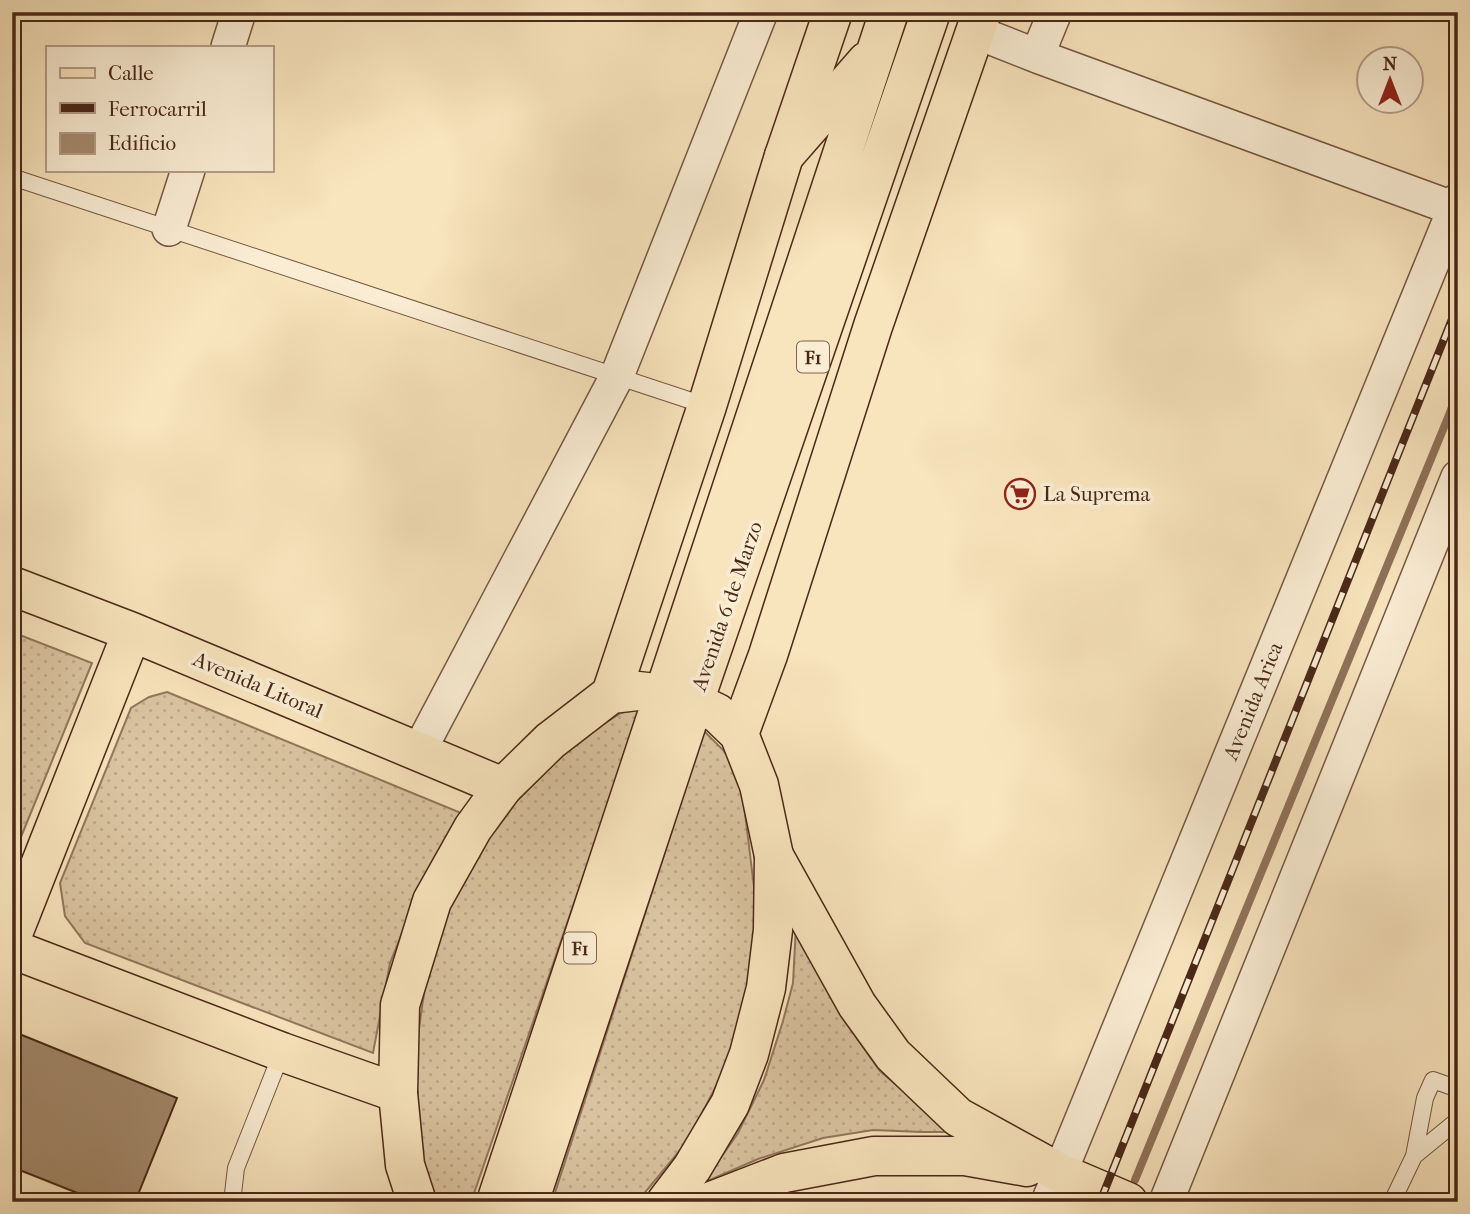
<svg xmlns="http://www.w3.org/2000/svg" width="1470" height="1214" viewBox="0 0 1470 1214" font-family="'IM FELL French Canon',serif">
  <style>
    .grass { fill: url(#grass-dots); stroke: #92765c; stroke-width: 2 }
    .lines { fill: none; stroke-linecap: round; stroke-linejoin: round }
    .stream { stroke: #8f7259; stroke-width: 8 }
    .building { fill: #a48a6e; stroke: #4a2818; stroke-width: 2 }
    .lane-casing { stroke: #765741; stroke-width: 18 }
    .street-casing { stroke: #765741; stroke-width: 36 }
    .primary-casing { stroke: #4a2818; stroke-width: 41 }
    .highway-casing { stroke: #4a2818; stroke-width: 41 }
    .lane { stroke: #faedd4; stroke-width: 16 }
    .street { stroke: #faedd4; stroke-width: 33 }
    .primary { stroke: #f8e4bd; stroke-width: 38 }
    .highway { stroke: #f8e4bd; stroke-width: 38 }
    .rail-casing { stroke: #4a2818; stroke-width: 8 }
    .rail { stroke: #faedd4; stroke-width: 5; stroke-dasharray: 16; stroke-linecap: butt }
    .labels { text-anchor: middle; stroke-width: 7; stroke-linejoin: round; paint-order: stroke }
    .shield { fill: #faedd4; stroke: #7f6350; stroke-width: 2 }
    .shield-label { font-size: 19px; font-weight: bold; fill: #4a2818 }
    .poi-label { font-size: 21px; fill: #4a2818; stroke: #faedd4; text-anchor: start }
    .street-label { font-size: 21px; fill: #4a2818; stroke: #faedd4 }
  </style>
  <defs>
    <pattern id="grass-dots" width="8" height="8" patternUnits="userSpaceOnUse" patternTransform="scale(1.75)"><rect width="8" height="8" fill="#dac4a1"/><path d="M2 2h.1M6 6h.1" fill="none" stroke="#bda88a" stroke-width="1.8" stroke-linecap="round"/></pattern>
  </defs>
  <rect width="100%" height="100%" fill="#f8e4bd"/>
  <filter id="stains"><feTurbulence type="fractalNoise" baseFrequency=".00286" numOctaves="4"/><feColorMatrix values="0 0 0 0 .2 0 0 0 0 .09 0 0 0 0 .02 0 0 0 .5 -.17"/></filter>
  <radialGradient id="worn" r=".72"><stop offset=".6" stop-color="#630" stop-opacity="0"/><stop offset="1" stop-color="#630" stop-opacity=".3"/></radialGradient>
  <!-- grass -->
  <path class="grass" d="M12 632 92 663 12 859Z
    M167 692 461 813 426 874 390 963 373 1053 85 943 65 916 60 883 131 708 149 697Z
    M641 709 471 1202H435L426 1180 415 1115 416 1051 426 978 454 893 499 819 556 757 586 735 621 713Z
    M704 731 728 755 743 797 754 887V973L727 1065 687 1142 637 1202H552Z
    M796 926 827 981 845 1021 880 1071 952 1132H922L873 1130 823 1138 758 1159 703 1183 738 1133 764 1080 783 1021 793 983Z"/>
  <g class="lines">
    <!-- stream -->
    <path class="stream" d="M1135 1180 1449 415 1458 390"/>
  </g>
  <!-- building -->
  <path class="building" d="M12 1031 177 1098 135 1202H100L12 1167Z"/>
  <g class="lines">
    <!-- lane casing -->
    <g class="lane-casing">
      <path id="lane" d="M12 177 707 406
        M1458 1089 1433 1080 1425 1098 1414 1156 1458 1120
        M232 1202 236 1168 282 1052
        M1392 1202 1414 1156"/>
    </g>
    <!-- street casing -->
    <g class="street-casing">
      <path id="street" d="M976 32 1037 56 1458 210
        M228 47 239 12
        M1037 56 1055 12
        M169 229 188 170
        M418 753 617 376 761 12
        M1048 1202 1458 200
        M1166 1202 1458 477"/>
    </g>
    <!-- primary casing -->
    <g class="primary-casing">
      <path id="primary" d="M12 586 132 632 503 787
        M611 694 707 406 784 156 833 12
        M739 734 768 655 873 326 982 12
        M774 856 857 1005 893 1055 958 1117 1060 1173 1128 1202
        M12 936 132 632
        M12 949 282 1052 398 1093
        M709 1202 784 1173 874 1156H965L1027 1167"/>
    </g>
    <!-- highway casing -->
    <g class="highway-casing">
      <path id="highway" d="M784 156 867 61
        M417 1202 405 1165 398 1093 400 1005 432 901 473 828 503 787 550 741 611 694 638 691 665 694 694 702 717 713 739 734 759 785 774 856 773 930 766 988 749 1054 730 1104 692 1168 666 1202
        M496 1202 889 12
        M529 1202 694 702 931 12"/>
    </g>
    <!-- lane -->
    <use href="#lane" class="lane"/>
    <!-- street -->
    <use href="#street" class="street"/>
    <!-- primary -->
    <use href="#primary" class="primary"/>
    <!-- highway -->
    <use href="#highway" class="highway"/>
    <!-- rail casing -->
    <g class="rail-casing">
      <path id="rail" d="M1100 1202 1458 304"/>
    </g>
    <!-- rail -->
    <use href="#rail" class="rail"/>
  </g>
  <!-- icons -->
  <defs>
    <g id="supermarket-ring" transform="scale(1.575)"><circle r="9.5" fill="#faedd4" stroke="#8f2418" stroke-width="1.5"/><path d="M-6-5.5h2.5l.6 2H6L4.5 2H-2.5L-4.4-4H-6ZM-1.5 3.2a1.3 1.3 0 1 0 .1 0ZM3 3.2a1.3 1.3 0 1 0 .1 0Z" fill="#8f2418"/></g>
  </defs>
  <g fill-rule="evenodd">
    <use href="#supermarket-ring" x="1020" y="494"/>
  </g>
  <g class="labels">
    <!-- shield labels -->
    <g class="shield">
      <rect x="797" y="341.5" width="32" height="31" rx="5"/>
      <rect x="564" y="932.5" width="32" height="31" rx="5"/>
    </g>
    <g class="shield-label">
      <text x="813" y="364">F1</text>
      <text x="580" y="955">F1</text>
    </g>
    <!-- poi labels -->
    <g class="poi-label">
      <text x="1043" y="501">La Suprema</text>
    </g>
    <!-- street labels -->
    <g class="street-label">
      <text transform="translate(727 606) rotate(-71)" y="7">Avenida 6 de Marzo</text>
      <text transform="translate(258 685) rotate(23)" y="7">Avenida Litoral</text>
      <text transform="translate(1253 701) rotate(-68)" y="7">Avenida Arica</text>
    </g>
  </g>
  <!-- margin -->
  <rect width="1470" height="1214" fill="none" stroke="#f8e4bd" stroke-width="42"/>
  <rect x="14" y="14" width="1442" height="1186" fill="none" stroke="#4a2818" stroke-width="3.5"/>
  <rect x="21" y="21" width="1428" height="1172" fill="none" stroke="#4a2818" stroke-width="2"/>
  <!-- legend -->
  <rect x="46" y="46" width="228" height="126" fill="#faedd4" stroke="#b49e89" stroke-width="2"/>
  <rect x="60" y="68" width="35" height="10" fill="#f8e4bd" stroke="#b49e89" stroke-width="2"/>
  <text x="108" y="80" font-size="21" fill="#4a2818">Calle</text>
  <rect x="60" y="103" width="35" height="10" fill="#4a2818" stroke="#b49e89" stroke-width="2"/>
  <text x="108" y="116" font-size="21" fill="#4a2818">Ferrocarril</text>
  <rect x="60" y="133" width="35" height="21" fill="#a48a6e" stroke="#b49e89" stroke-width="2"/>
  <text x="108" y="150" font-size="21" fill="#4a2818">Edificio</text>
  <!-- north arrow -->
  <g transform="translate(1390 80)"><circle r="33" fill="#faedd4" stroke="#b49e89" stroke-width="2"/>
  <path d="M0-5L12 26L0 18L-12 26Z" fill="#8f2418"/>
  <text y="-10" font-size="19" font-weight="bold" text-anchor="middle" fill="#4a2818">N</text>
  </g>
  <rect width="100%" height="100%" filter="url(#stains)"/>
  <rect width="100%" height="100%" fill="url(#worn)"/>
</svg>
